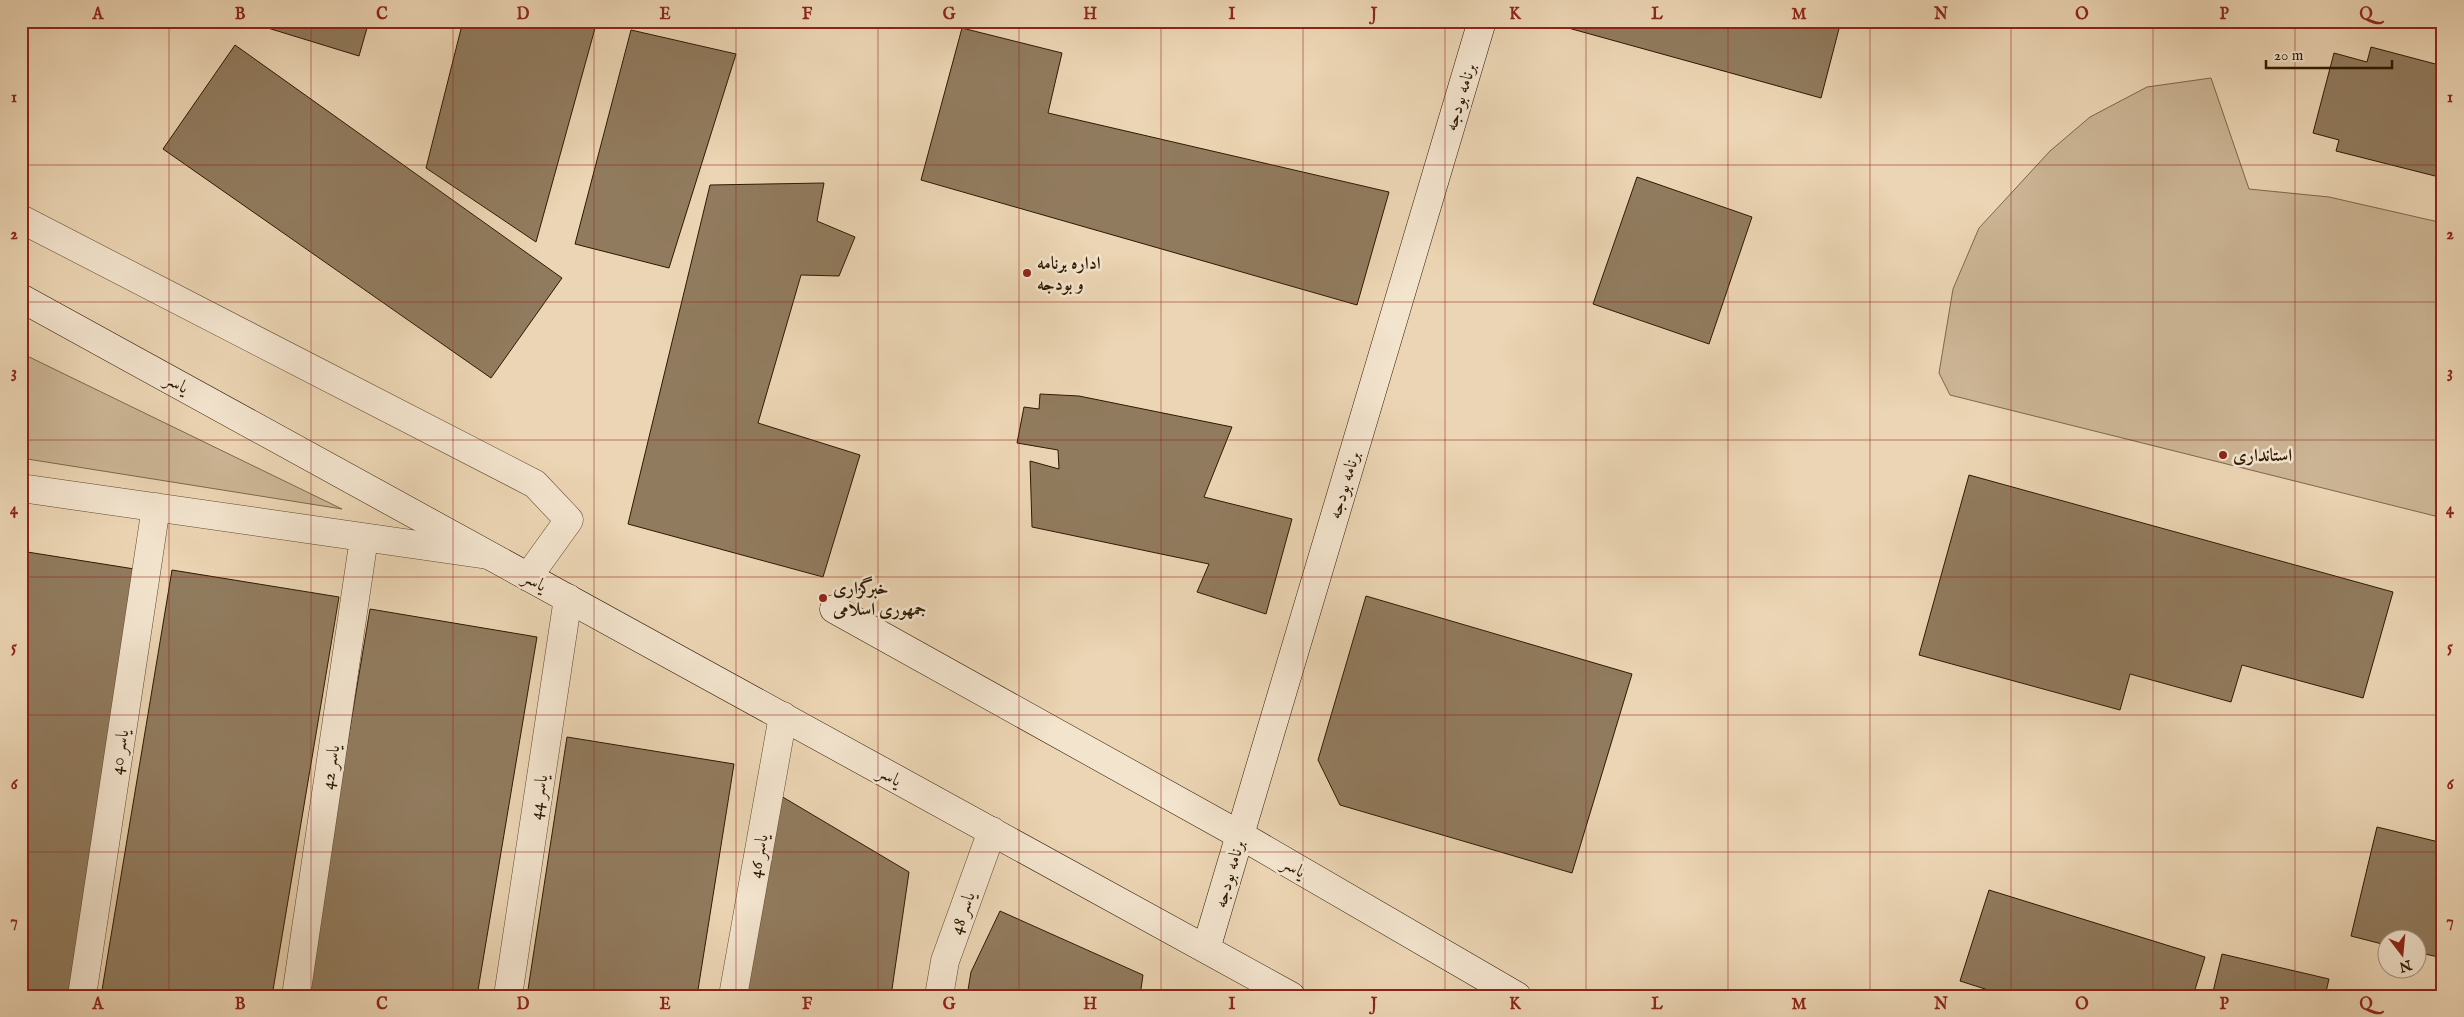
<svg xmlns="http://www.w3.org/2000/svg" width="2464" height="1017" viewBox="0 0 2464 1017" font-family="'IM FELL English',Amiri,serif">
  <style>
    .green { fill: #ccb595; stroke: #7d674a }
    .building { fill: #917b5e; stroke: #2e1900 }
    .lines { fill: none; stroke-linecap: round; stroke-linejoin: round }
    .street-casing { stroke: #5e482d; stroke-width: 29 }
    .secondary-casing { stroke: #2e1900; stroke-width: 29 }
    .street { stroke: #f3e4ce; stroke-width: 28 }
    .secondary { stroke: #f3e4ce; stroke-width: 28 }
    .grid { fill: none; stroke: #8f2418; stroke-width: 1; stroke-opacity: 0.55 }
    .poi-dot { fill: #8f2418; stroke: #f3e4ce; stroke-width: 2 }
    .labels { text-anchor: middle; stroke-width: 5; stroke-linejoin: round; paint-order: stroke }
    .street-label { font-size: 18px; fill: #2e1900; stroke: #f3e4ce }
    .poi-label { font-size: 18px; font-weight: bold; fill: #2e1900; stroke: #f3e4ce; text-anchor: start }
    .neatline { fill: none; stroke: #8f2418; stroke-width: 2 }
    .grid-label { font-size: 16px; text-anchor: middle; font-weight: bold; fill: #8f2418 }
  </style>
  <rect width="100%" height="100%" fill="#ecd5b4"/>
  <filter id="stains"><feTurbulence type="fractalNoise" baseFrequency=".004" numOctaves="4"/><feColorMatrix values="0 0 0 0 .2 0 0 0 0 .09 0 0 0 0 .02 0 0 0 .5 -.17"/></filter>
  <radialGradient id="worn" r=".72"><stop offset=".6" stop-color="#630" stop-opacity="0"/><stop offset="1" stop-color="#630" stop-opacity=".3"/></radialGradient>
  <!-- green -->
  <path class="green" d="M2211 78 2249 189 2329 197 2443 223V518L1950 395 1939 373 1953 289 1979 228 2050 151 2090 117 2147 87Z
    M21 353 342 509 21 458Z"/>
  <!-- building -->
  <path class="building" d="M108 21H127L126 26Z
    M245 21H369L359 56Z
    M463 21H597L536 242 426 168Z
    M1543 21H1841L1821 98Z
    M962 28 1062 53 1048 113 1389 192 1357 305 921 180Z
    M631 30 736 54 669 268 575 244Z
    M235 45 562 278 491 378 163 149Z
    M2371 47 2443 66V178L2336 151 2339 140 2313 133 2334 53 2367 62Z
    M1637 177 1752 217 1709 344 1593 304Z
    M824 183 817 221 855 237 839 276 801 275 758 423 860 455 823 577 628 524 710 185Z
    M1040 394 1079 396 1232 427 1204 497 1292 519 1266 614 1197 592 1209 564 1032 527 1030 461 1059 469 1058 450 1017 443 1024 407 1039 409Z
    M1969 475 2393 592 2363 698 2242 665 2231 702 2130 674 2120 710 1919 655Z
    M21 551 147 571 75 996H21Z
    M172 570 339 597 272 996H101Z
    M1366 596 1632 674 1572 873 1340 805 1318 760Z
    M370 609 537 637 477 996H305Z
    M567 737 734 764 697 996H527Z
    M781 796 909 872 891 996H745Z
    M2377 827 2443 843V958L2416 952V940H2386V945L2351 936Z
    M1989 890 2205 957 2193 996H2007L1960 981Z
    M1000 911 1143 975 1140 996H967L971 972Z
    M2222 954 2329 979 2325 996H2212Z"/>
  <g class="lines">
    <!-- street casing -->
    <g class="street-casing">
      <path id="street" d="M21 219 535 484 569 520 528 577
        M21 488 488 555
        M82 996 156 507
        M296 996 364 538
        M508 996 568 598
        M733 996 783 716
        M939 996 945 961 992 831"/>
    </g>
    <!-- secondary casing -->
    <g class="secondary-casing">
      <path id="secondary" d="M21 298 1291 996
        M834 609 1240 835 1517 996
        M1206 949 1482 21"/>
    </g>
    <!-- street -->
    <use href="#street" class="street"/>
    <!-- secondary -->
    <use href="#secondary" class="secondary"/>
  </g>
  <!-- grid -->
  <path class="grid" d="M169 21V996M311 21V996M453 21V996M594 21V996M736 21V996M878 21V996M1019 21V996M1161 21V996M1303 21V996M1445 21V996M1586 21V996M1728 21V996M1870 21V996M2011 21V996M2153 21V996M2295 21V996M21 165H2443M21 302H2443M21 440H2443M21 577H2443M21 715H2443M21 852H2443"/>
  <!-- markers -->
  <g class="poi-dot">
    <circle cx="1027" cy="273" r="5"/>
    <circle cx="2223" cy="455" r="5"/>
    <circle cx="823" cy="598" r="5"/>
  </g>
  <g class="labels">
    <!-- street labels -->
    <g class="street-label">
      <text transform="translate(1460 97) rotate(-73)" y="6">برنامه بودجه</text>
      <text transform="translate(177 383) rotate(29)" y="6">یاسر</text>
      <text transform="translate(1344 485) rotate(-73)" y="6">برنامه بودجه</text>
      <text transform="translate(535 581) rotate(29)" y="6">یاسر</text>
      <text transform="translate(119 752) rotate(-81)" y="6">یاسر 40</text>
      <text transform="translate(330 767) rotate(-81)" y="6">یاسر 42</text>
      <text transform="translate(890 776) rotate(29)" y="6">یاسر</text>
      <text transform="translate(538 797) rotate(-81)" y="6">یاسر 44</text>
      <text transform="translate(758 856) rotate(-80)" y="6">یاسر 46</text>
      <text transform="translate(1294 867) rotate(30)" y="6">یاسر</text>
      <text transform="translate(1229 874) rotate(-74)" y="6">برنامه بودجه</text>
      <text transform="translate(962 913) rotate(-70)" y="6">یاسر 48</text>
    </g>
    <!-- poi labels -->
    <g class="poi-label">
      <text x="1037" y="269">اداره برنامه<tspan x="1037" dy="21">و بودجه</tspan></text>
      <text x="2233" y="461">استانداری</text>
      <text x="833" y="594">خبرگزاری<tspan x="833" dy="21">جمهوری اسلامی</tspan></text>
    </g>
  </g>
  <!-- margin -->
  <rect width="2464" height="1017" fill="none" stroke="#ecd5b4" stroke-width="55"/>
  <!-- north arrow -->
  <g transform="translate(2402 954) rotate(164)"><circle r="24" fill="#f3e4ce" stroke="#a4937c"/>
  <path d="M0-4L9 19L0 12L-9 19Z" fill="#8f2418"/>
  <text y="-8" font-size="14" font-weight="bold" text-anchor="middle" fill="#2e1900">N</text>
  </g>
  <!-- scale -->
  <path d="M2266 60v8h126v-8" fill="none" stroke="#2e1900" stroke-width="2.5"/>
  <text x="2274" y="60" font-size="15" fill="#2e1900" stroke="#f3e4ce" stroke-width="4" paint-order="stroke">20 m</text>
  <rect x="28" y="28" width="2408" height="962" class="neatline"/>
  <g class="grid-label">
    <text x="98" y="19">A</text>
    <text x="240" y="19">B</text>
    <text x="382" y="19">C</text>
    <text x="523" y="19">D</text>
    <text x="665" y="19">E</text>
    <text x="807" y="19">F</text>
    <text x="949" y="19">G</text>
    <text x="1090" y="19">H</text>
    <text x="1232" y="19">I</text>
    <text x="1374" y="19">J</text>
    <text x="1515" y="19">K</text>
    <text x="1657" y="19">L</text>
    <text x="1799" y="19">M</text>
    <text x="1941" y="19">N</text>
    <text x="2082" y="19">O</text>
    <text x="2224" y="19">P</text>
    <text x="2366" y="19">Q</text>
    <text x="14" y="102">1</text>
    <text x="2450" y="102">1</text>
    <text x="14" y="239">2</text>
    <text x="2450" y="239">2</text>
    <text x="14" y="377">3</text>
    <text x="2450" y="377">3</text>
    <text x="14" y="514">4</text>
    <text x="2450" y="514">4</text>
    <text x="14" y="652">5</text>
    <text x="2450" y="652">5</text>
    <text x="14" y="789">6</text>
    <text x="2450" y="789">6</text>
    <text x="14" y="926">7</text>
    <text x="2450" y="926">7</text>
    <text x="98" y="1009">A</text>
    <text x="240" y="1009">B</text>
    <text x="382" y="1009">C</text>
    <text x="523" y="1009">D</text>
    <text x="665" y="1009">E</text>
    <text x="807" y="1009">F</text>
    <text x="949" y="1009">G</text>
    <text x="1090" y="1009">H</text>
    <text x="1232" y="1009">I</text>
    <text x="1374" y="1009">J</text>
    <text x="1515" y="1009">K</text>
    <text x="1657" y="1009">L</text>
    <text x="1799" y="1009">M</text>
    <text x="1941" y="1009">N</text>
    <text x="2082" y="1009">O</text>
    <text x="2224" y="1009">P</text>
    <text x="2366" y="1009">Q</text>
  </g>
  <rect width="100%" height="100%" filter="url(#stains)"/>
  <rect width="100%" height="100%" fill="url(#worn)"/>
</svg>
